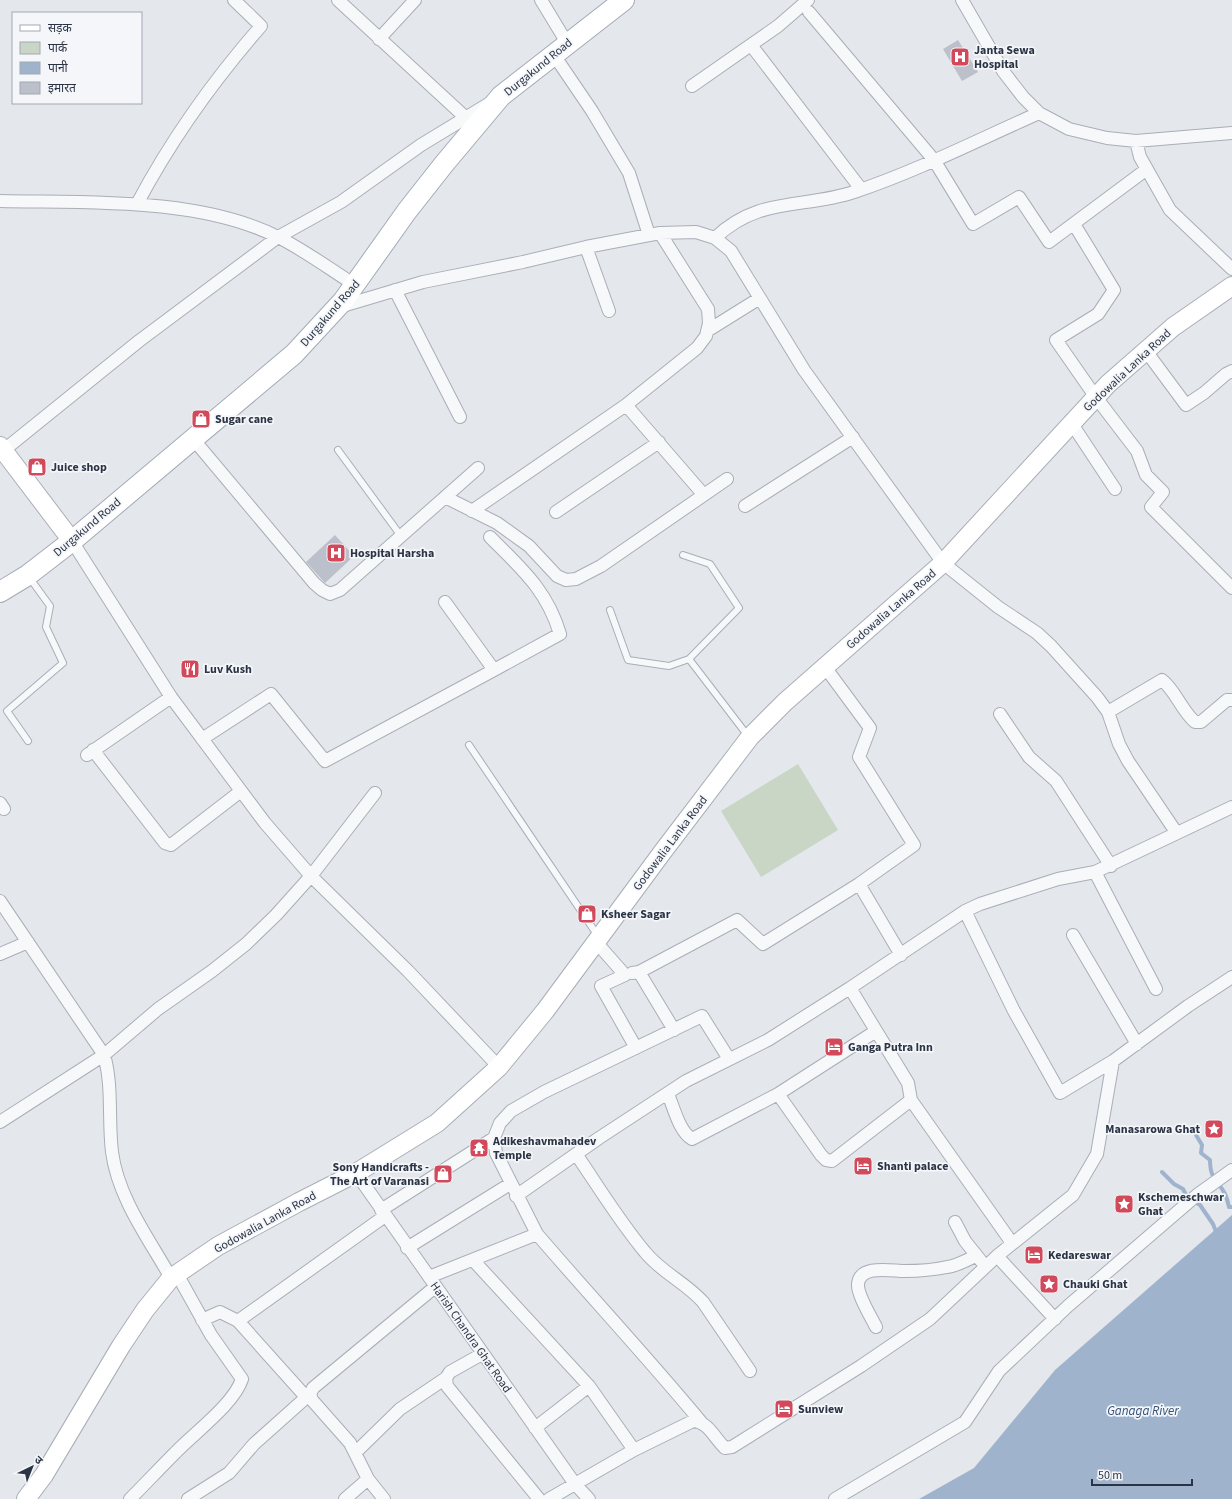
<svg xmlns="http://www.w3.org/2000/svg" width="1232" height="1499" viewBox="0 0 1232 1499" font-family="'Source Sans 3','Noto Sans Devanagari',sans-serif">
  <style>
    .green { fill: #c9d6c5 }
    .water { fill: #9fb4cc }
    .lines { fill: none; stroke-linecap: round; stroke-linejoin: round }
    .stream { stroke: #9fb4cc; stroke-width: 4 }
    .building { fill: #bbc0ca }
    .lane-casing { stroke: #a9aeb7; stroke-width: 8 }
    .street-casing { stroke: #a9aeb7; stroke-width: 14 }
    .secondary-casing { stroke: #a9aeb7; stroke-width: 20 }
    .primary-casing { stroke: #a3abb8; stroke-width: 22 }
    .lane { stroke: #f7f8fa; stroke-width: 6 }
    .street { stroke: #f7f8fa; stroke-width: 12 }
    .secondary { stroke: #fff; stroke-width: 18 }
    .primary { stroke: #fff; stroke-width: 20 }
    .labels { text-anchor: middle; stroke-width: 3.5; stroke-linejoin: round; paint-order: stroke }
    .poi-label { font-size: 12px; font-weight: bold; fill: #2b3445; stroke: #f4f6f9; text-anchor: start }
    .street-label { font-size: 12px; fill: #2b3445; stroke: #f4f6f9 }
    .water-label { font-size: 13px; font-style: italic; fill: #34527a; stroke: #f4f6f9 }
  </style>
  <rect width="100%" height="100%" fill="#e4e7ec"/>
  <!-- green -->
  <path class="green" d="M798 764 838 830 761 877 721 811Z"/>
  <!-- water -->
  <path class="water" d="M1232 1215V1499H919L974 1468 1055 1370Z"/>
  <g class="lines">
    <!-- stream -->
    <path class="stream" d="M1196 1135 1202 1145 1201 1153 1210 1160C1210 1180 1218 1180 1225 1194 1227 1198 1228 1203 1229 1207H1232
      M1162 1172 1174 1184 1183 1189 1186 1195 1192 1200 1200 1205 1213 1224 1217 1234"/>
  </g>
  <!-- building -->
  <path class="building" d="M958 40 978 72 962 81 943 49Z
    M335 535 354 556 325 583 306 562Z"/>
  <g class="lines">
    <!-- lane casing -->
    <g class="lane-casing">
      <path id="lane" d="M338 450 401 536
        M610 610 628 660 669 666 689 659 739 608 710 564 683 555
        M689 659 748 736
        M28 741 7 711 63 663 46 627 50 606 29 577
        M469 745 598 936"/>
    </g>
    <!-- street casing -->
    <g class="street-casing">
      <path id="street" d="M338 0 465 117
        M541 0 567 43
        M962 0 1003 71 1023 97 1039 113 1069 129 1107 138 1136 141 1232 133
        M809 12 934 160 973 224 1019 197 1049 242 1147 169
        M379 39 415 0
        M751 45 861 189
        M554 55 592 111 629 173 649 235
        M692 86 778 26 808 0
        M1136 141 1140 157 1170 210 1232 269
        M0 201C88 203 198 197 278 237 304 250 330 269 355 285
        M137 204C171 140 213 81 261 26L234 0
        M1074 224 1114 290 1098 314 1056 340 1095 396 1137 451 1146 475 1163 492 1151 507 1232 588
        M715 238C759 196 803 209 854 192 917 171 978 140 1039 113
        M586 247 609 311
        M395 290 460 417
        M339 307 423 282 523 262 586 247 660 233 696 232 715 238 731 251 804 370 943 563 998 607 1037 633 1051 646 1097 697 1108 712 1119 744 1128 761 1176 832
        M707 331 760 298
        M1146 351 1186 405 1204 393 1226 374 1232 371
        M626 405 703 494
        M1072 424 1115 489
        M194 440 314 583 322 590 330 594 340 590 478 468
        M4 450 139 341 278 237 341 202 421 145 490 103
        M445 497 497 523 529 546 557 576 566 580 576 579 601 566 727 479
        M745 506 853 437
        M472 511 626 405 697 348 706 336 709 323 708 309 660 233
        M556 512 659 442
        M490 537C521 568 547 590 560 634L494 670
        M72 541 171 697 265 823 311 876 408 971 499 1067
        M825 667 870 728 859 757 914 845 859 884 901 955
        M1108 712 1162 680C1176 691 1181 710 1195 722H1201L1227 700H1232
        M1000 714 1029 757 1056 781 1111 866
        M202 739 271 694 325 761 494 670 445 602
        M93 750 165 843 171 845 241 791
        M87 755 171 697
        M0 803 4 809
        M1095 872 1156 989
        M0 901 104 1055C113 1086 108 1119 112 1152 118 1198 149 1239 171 1278
        M965 911 1014 1011 1060 1093 1113 1061 1188 1006 1232 977
        M1073 935 1137 1044
        M596 942 625 975 601 986 636 1048
        M0 954 28 942
        M639 972 737 920 763 944 859 884
        M632 973 639 972 674 1030
        M850 988 908 1083 911 1100 1012 1243
        M668 1094C674 1108 679 1131 692 1139L778 1094 876 1031
        M778 1094 821 1155 826 1160 832 1161 911 1100
        M0 1122 104 1055 158 1009 212 971 246 944 276 915 311 876 375 793
        M576 1154C598 1186 619 1221 645 1252 661 1272 686 1283 703 1302L750 1371
        M356 1173 575 1484 589 1499
        M516 1196 599 1138 686 1081 768 1040 850 988 965 911 980 904 1058 879 1095 872 1232 807
        M381 1210 494 1138
        M955 1222 965 1241 981 1261
        M537 1234 496 1153 494 1138 500 1123 511 1111 544 1092 702 1016 729 1059
        M407 1248 510 1184
        M997 1256 1055 1319
        M473 1260 589 1386 634 1450
        M429 1277 537 1234C591 1297 648 1358 701 1422
        M202 1320 220 1312 238 1321 306 1397
        M238 1321 385 1216
        M876 1327C871 1317 857 1294 858 1284 860 1264 892 1271 904 1271 918 1271 933 1270 947 1267 957 1266 966 1260 976 1256
        M482 1354 450 1372 446 1378 447 1386 539 1499
        M535 1428 589 1386
        M356 1452 400 1409 446 1378
        M130 1499C145 1484 160 1468 175 1453 194 1433 234 1404 242 1379L211 1335 177 1274
        M188 1499 229 1473 254 1444 310 1394
        M345 1499 368 1479
        M384 1499 368 1479 350 1443 312 1400 310 1394 313 1388 435 1287
        M549 1499 634 1450 693 1421C709 1422 714 1438 725 1448L732 1447 861 1366 930 1319 997 1256 1073 1195 1097 1154 1113 1061
        M835 1499 965 1422 999 1371 1068 1306 1197 1195 1232 1170"/>
    </g>
    <!-- secondary casing -->
    <g class="secondary-casing">
      <path id="secondary" d="M0 446 72 541
        M26 1499 44 1475 121 1346 145 1310 171 1278 218 1246 299 1202 356 1173 437 1123 499 1067 545 1011 664 850 750 737 785 702 943 563 1108 384 1173 327 1232 286"/>
    </g>
    <!-- primary casing -->
    <g class="primary-casing">
      <path id="primary" d="M0 592 28 575 72 541 294 354 343 301 407 211 444 164 501 96 624 0"/>
    </g>
    <!-- lane -->
    <use href="#lane" class="lane"/>
    <!-- street -->
    <use href="#street" class="street"/>
    <!-- secondary -->
    <use href="#secondary" class="secondary"/>
    <!-- primary -->
    <use href="#primary" class="primary"/>
  </g>
  <!-- icons -->
  <defs>
    <g id="hospital-square" transform="scale(1)"><rect x="-9" y="-9" width="18" height="18" rx="4" fill="#d1495b" stroke="#f4f6f9"/><path d="M-5-5h3v3.5h4V-5h3V5h-3V1.5h-4V5h-3Z" fill="#fff"/></g>
    <g id="shop-square" transform="scale(1)"><rect x="-9" y="-9" width="18" height="18" rx="4" fill="#d1495b" stroke="#f4f6f9"/><path d="M-5-2.5h2.3a2.7 3.5 0 0 1 5.4 0H5L5.5 6h-11ZM-1.5-2.5h3a1.5 2.3 0 0 0-3 0Z" fill="#fff"/></g>
    <g id="restaurant-square" transform="scale(1)"><rect x="-9" y="-9" width="18" height="18" rx="4" fill="#d1495b" stroke="#f4f6f9"/><path d="M-5-6h1v4h1v-4h1v4h1v-4h1v5L-1.5 .5V6h-2V.5L-5-1ZM5-6V6H3V1.5H1.5Q1.5-4 5-6Z" fill="#fff"/></g>
    <g id="hotel-square" transform="scale(1)"><rect x="-9" y="-9" width="18" height="18" rx="4" fill="#d1495b" stroke="#f4f6f9"/><path d="M-6-4.5h1.5V1H6V5H4.5V3h-9V5H-6ZM-4 0a1.8 1.8 0 1 1 3.6 0ZM.5 0V-2.5h3Q6-2.5 6 0Z" fill="#fff"/></g>
    <g id="sight-square" transform="scale(1)"><rect x="-9" y="-9" width="18" height="18" rx="4" fill="#d1495b" stroke="#f4f6f9"/><path d="M0-6L1.8-2.2L6-1.7L2.9 1.2L3.7 5.4L0 3.3L-3.7 5.4L-2.9 1.2L-6-1.7L-1.8-2.2Z" fill="#fff"/></g>
    <g id="temple-square" transform="scale(1)"><rect x="-9" y="-9" width="18" height="18" rx="4" fill="#d1495b" stroke="#f4f6f9"/><path d="M0-6L5-2H3V0L6.5 2.5H4V6H1.5V3h-3V6H-4V2.5H-6.5L-3 0V-2H-5Z" fill="#fff"/></g>
  </defs>
  <g fill-rule="evenodd">
    <use href="#hospital-square" x="960" y="57"/>
    <use href="#shop-square" x="201" y="419"/>
    <use href="#shop-square" x="37" y="467"/>
    <use href="#hospital-square" x="336" y="553"/>
    <use href="#restaurant-square" x="190" y="669"/>
    <use href="#shop-square" x="587" y="914"/>
    <use href="#hotel-square" x="834" y="1047"/>
    <use href="#sight-square" x="1214" y="1129"/>
    <use href="#temple-square" x="479" y="1148"/>
    <use href="#hotel-square" x="863" y="1166"/>
    <use href="#shop-square" x="443" y="1174"/>
    <use href="#sight-square" x="1124" y="1204"/>
    <use href="#hotel-square" x="1034" y="1255"/>
    <use href="#sight-square" x="1049" y="1284"/>
    <use href="#hotel-square" x="784" y="1409"/>
  </g>
  <g class="labels">
    <!-- poi labels -->
    <g class="poi-label">
      <text x="974" y="54">Janta Sewa<tspan x="974" dy="14">Hospital</tspan></text>
      <text x="215" y="423">Sugar cane</text>
      <text x="51" y="471">Juice shop</text>
      <text x="350" y="557">Hospital Harsha</text>
      <text x="204" y="673">Luv Kush</text>
      <text x="601" y="918">Ksheer Sagar</text>
      <text x="848" y="1051">Ganga Putra Inn</text>
      <text x="1200" y="1133" text-anchor="end">Manasarowa Ghat</text>
      <text x="493" y="1145">Adikeshavmahadev<tspan x="493" dy="14">Temple</tspan></text>
      <text x="877" y="1170">Shanti palace</text>
      <text x="429" y="1171" text-anchor="end">Sony Handicrafts -<tspan x="429" dy="14">The Art of Varanasi</tspan></text>
      <text x="1138" y="1201">Kschemeschwar<tspan x="1138" dy="14">Ghat</tspan></text>
      <text x="1048" y="1259">Kedareswar</text>
      <text x="1063" y="1288">Chauki Ghat</text>
      <text x="798" y="1413">Sunview</text>
    </g>
    <!-- street labels -->
    <g class="street-label">
      <text transform="translate(538 67) rotate(-39)" y="4">Durgakund Road</text>
      <text transform="translate(330 313) rotate(-49)" y="4">Durgakund Road</text>
      <text transform="translate(1127 370) rotate(-43)" y="4">Godowalia Lanka Road</text>
      <text transform="translate(87 527) rotate(-40)" y="4">Durgakund Road</text>
      <text transform="translate(891 609) rotate(-41)" y="4">Godowalia Lanka Road</text>
      <text transform="translate(670 843) rotate(-53)" y="4">Godowalia Lanka Road</text>
      <text transform="translate(265 1222) rotate(-29)" y="4">Godowalia Lanka Road</text>
      <text transform="translate(471 1337) rotate(55)" y="4">Harish Chandra Ghat Road</text>
    </g>
    <!-- water labels -->
    <g class="water-label">
      <text x="1143" y="1415">Ganaga River</text>
    </g>
  </g>
  <!-- legend -->
  <rect x="12" y="12" width="130" height="92" fill="#f4f6f9" stroke="#a4a8b1"/>
  <rect x="20" y="25" width="20" height="6" fill="#ffffff" stroke="#a4a8b1"/>
  <text x="48" y="32" font-size="12" fill="#2b3445">सड़क</text>
  <rect x="20" y="42" width="20" height="12" fill="#c9d6c5" stroke="#a4a8b1"/>
  <text x="48" y="52" font-size="12" fill="#2b3445">पार्क</text>
  <rect x="20" y="62" width="20" height="12" fill="#9fb4cc" stroke="#a4a8b1"/>
  <text x="48" y="72" font-size="12" fill="#2b3445">पानी</text>
  <rect x="20" y="82" width="20" height="12" fill="#bbc0ca" stroke="#a4a8b1"/>
  <text x="48" y="92" font-size="12" fill="#2b3445">इमारत</text>
  <!-- north arrow -->
  <g transform="translate(32 1467) rotate(43)" stroke="#f4f6f9" stroke-width="3" paint-order="stroke">
  <path d="M0-3L7 15L0 10L-7 15Z" fill="#2b3445"/>
  <text y="-6" font-size="11" font-weight="bold" text-anchor="middle" fill="#2b3445">उ</text>
  </g>
  <!-- scale -->
  <path d="M1092 1479v6h100v-6" fill="none" stroke="#2b3445" stroke-width="2"/>
  <text x="1098" y="1479" font-size="12" fill="#2b3445" stroke="#f4f6f9" stroke-width="3" paint-order="stroke">50 m</text>
</svg>
